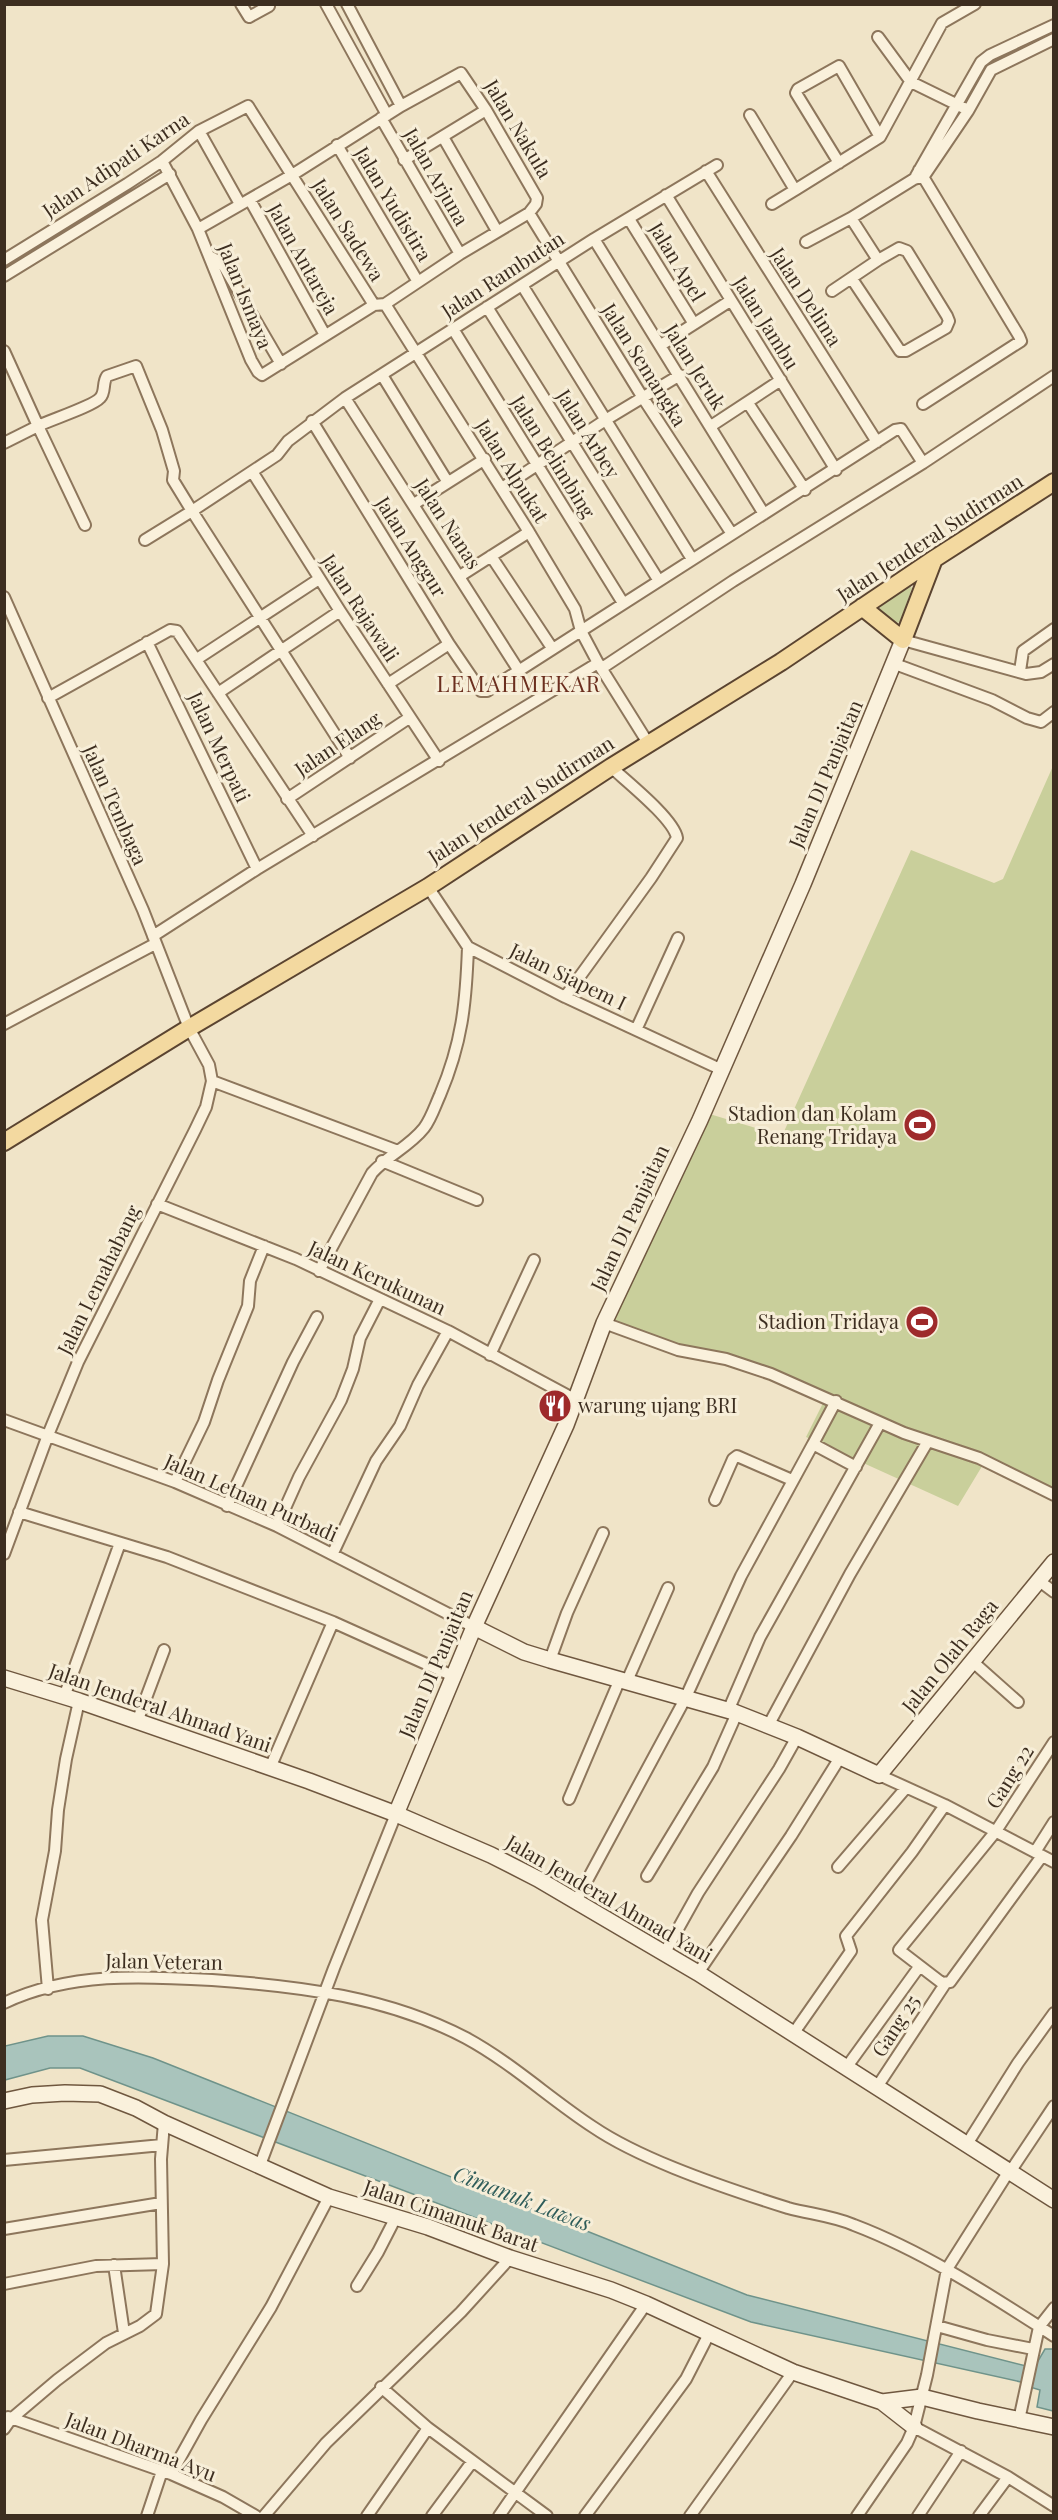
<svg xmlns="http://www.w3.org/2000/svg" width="1058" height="2520" viewBox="0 0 1058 2520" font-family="'Playfair Display',serif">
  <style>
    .green { fill: #c9cf9b }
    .water { fill: #a9c4bc; stroke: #6f938a; stroke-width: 1.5 }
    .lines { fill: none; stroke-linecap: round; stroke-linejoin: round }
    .street-casing { stroke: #8d765c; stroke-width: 14 }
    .secondary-casing { stroke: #6f573f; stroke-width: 18 }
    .primary-casing { stroke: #5b4430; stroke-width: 20 }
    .street { stroke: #faf1dc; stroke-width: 10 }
    .secondary { stroke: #faf1dc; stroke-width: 15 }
    .primary { stroke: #f3d9a0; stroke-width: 16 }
    .labels { text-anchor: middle; stroke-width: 6; stroke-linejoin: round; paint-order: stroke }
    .street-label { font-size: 20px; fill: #3d2e20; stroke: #f7eed8 }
    .poi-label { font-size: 20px; fill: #3d2e20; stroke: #f7eed8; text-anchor: end }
    .water-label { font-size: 21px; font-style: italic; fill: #2f5d5a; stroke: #f7eed8 }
    .quarter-label { font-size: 22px; letter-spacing: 1.5px; fill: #6b2e1e; stroke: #f7eed8 }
  </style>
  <rect width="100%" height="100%" fill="#f0e4c8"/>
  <!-- green -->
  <path class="green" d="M910 586 912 588 900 622 893 624 878 611 881 606Z
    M1053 766V1494L984 1463 958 1506 806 1437 825 1399 741 1365 689 1357 609 1331 703 1112 782 1136 911 850 994 883 1003 879Z"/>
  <!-- water -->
  <path class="water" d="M48 2036H83L153 2058 747 2295 1034 2368 1045 2349H1053V2411L1037 2407 1040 2390 1030 2387V2384L751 2322 80 2068H50L5 2080V2046Z"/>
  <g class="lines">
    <!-- street casing -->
    <g class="street-casing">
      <path id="street" d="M241 4 249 17 269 6
        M326 4 387 115
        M347 4 401 106
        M878 37 911 82 964 108
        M750 115 795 190 880 137 942 23 975 4
        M381 118 460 254
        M199 131 240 204
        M443 137 497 231
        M337 145 418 282
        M404 160 486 110
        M162 161 198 229 292 175 401 106 461 73 486 110 537 198 536 204 529 213 460 254 385 304 374 305 262 375 258 372 251 360 198 229
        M839 163 796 93 798 89 839 66 880 137
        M919 170 1019 336 1021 341 923 404
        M706 171 877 442
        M916 176 981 62 990 55 1054 25
        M666 195 836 470
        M250 200 325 335
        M772 204 795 190
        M529 213 643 398 732 534
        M629 219 694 324
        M594 239 764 514
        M806 242 851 218
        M209 256 222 263 281 364
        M4 260 127 184 162 161 199 131 248 106 374 305
        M4 276 170 174
        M852 279 900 351H906L946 328 949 321 947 316 907 251 899 248 878 260
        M522 285 692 559
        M832 291 878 260 851 218 914 179 924 176 968 111 991 70 1054 39
        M385 304 529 532 575 609 581 631 598 663 648 743
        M487 307 659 581
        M453 329 623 603
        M661 345 730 301
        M4 351 38 426 4 443
        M382 375 447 481
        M345 398 519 671
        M748 403 805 490
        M312 421 449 644 481 691H487L895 430 901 429 923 463 733 581 602 668
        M711 426 781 380
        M923 463 1054 376
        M253 473 340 611 439 761
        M502 488 607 419 680 375
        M414 504 485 459
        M85 525 38 426C50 420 93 406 100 398 106 392 102 383 107 376L136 366 162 430 174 471 173 480 192 511 145 540
        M491 556 552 648
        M460 576 529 532
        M4 597 143 910 189 1028 209 1065 212 1081 206 1107 195 1130 78 1362 48 1435 4 1554
        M903 640 1026 674 1041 672 1054 664
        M147 642 257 869
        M197 659 319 579
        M895 664 992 700 1027 718 1041 722 1054 712
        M1020 671 1023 651 1054 629
        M388 684 449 644
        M218 693 340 611
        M48 698 170 630 177 631 313 836
        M350 758 192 511 277 455 288 441 345 398 594 239 717 165
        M287 799 409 718
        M428 887 468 947 565 997 720 1069
        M153 936 257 869 598 663
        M565 997 651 878 677 838C674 819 626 781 611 767
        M4 1024 155 944
        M636 1030 678 938
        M212 1081 398 1151
        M382 1161 477 1200
        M157 1204 296 1259 448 1331 574 1399
        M319 1271 372 1173C388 1155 409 1147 424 1128 431 1119 435 1106 440 1095 462 1043 466 1004 468 947
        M604 1323 678 1350 726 1359 771 1374 904 1433 979 1458 1054 1495
        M490 1355 534 1260
        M4 1420 175 1482 277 1526 474 1627
        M813 1444 836 1401
        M175 1482 204 1422 218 1380 248 1306 250 1281 264 1246
        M715 1500 733 1459 737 1456 792 1480
        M227 1506 293 1362 317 1317
        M19 1512 167 1557 333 1622 453 1676
        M277 1526 299 1477 341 1400 353 1369 360 1338 380 1299
        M333 1553 376 1461 400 1426 418 1385 448 1331
        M1038 1580 1054 1592
        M550 1660 567 1613 603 1533
        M973 1662 1018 1702
        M627 1681 668 1588
        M64 1697 120 1543
        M728 1711 760 1637 880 1423
        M137 1722 164 1650
        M768 1726 850 1574 928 1441
        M270 1768 333 1622
        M879 1775 945 1805 1054 1862
        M569 1799 620 1679
        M1035 1852 1054 1822
        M1042 1856 950 1982 942 1983 899 1950 996 1831 1054 1742
        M838 1867 905 1789
        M647 1876 713 1767 737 1713
        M576 1901 685 1699 741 1576 813 1444 856 1467
        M664 1954 698 1893 779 1769 797 1737
        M698 1973 791 1836 841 1756
        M48 1989 42 1920 55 1851 58 1810 66 1759 79 1701
        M4 2003C69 1972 143 1976 212 1980 300 1986 388 1997 466 2038 512 2063 550 2099 593 2127 618 2144 647 2157 674 2168 711 2183 750 2196 788 2208 810 2214 833 2216 854 2225 925 2252 990 2295 1054 2336
        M793 2034 851 1951 846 1936 912 1852 945 1805
        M846 2068 919 1967
        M877 2087 945 1984
        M967 2144 1018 2063 1054 2013
        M4 2160 162 2145
        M260 2165 334 1968 396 1814
        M1010 2172 1054 2106
        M4 2229 161 2203
        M114 2265 124 2333
        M4 2284 96 2266 163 2264
        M357 2286 378 2252 396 2217
        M937 2326 987 2340 1033 2349
        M381 2387 428 2428 547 2516
        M8 2417 171 2474 223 2497 256 2516
        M1019 2420 1039 2327 1054 2308
        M914 2427 1008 2477 1054 2506
        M4 2429 11 2419 57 2380 106 2343 140 2326 156 2314 163 2264 161 2159 164 2123
        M171 2474 201 2420 271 2307 329 2197
        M147 2516 162 2471
        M264 2516 326 2443 461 2312 510 2258
        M367 2516 428 2428
        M432 2516 472 2462
        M499 2516 646 2304
        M585 2516 686 2379 709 2334
        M690 2516 793 2372
        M857 2516 907 2443 914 2427 927 2375 947 2269 1009 2171
        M918 2516 961 2451
        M979 2516 1008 2477"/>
    </g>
    <!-- secondary casing -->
    <g class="secondary-casing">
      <path id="secondary" d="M474 1627 524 1652 550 1660 734 1712 797 1737 879 1775 1054 1562
        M4 1678 79 1701 309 1781 396 1814 491 1855 538 1879 698 1973 1054 2200
        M396 1814 474 1627 566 1425 604 1323 700 1120 803 884 903 640
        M4 2101 32 2095 65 2093 100 2094 136 2108 164 2123 329 2197 428 2227 510 2258 611 2290 646 2304 793 2372 882 2402 914 2427
        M882 2402 922 2397 978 2411 1054 2427"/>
    </g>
    <!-- primary casing -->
    <g class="primary-casing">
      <path id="primary" d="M862 607 903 640 934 559
        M4 1142 189 1028 428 887 611 767 781 662 934 559 1054 482"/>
    </g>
    <!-- street -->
    <use href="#street" class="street"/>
    <!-- secondary -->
    <use href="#secondary" class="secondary"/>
    <!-- primary -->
    <use href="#primary" class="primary"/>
  </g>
  <!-- icons -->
  <defs>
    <g id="stadium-disc" transform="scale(1.725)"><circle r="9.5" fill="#9e2a2b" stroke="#f7eed8"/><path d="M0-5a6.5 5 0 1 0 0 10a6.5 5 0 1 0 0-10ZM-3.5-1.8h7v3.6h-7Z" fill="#fff"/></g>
    <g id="restaurant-disc" transform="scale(1.725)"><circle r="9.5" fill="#9e2a2b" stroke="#f7eed8"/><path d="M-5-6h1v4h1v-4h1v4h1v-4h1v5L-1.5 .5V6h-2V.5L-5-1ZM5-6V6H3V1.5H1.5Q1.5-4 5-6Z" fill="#fff"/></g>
  </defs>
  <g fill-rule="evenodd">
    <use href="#stadium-disc" x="920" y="1125"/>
    <use href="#stadium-disc" x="922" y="1322"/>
    <use href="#restaurant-disc" x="555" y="1406"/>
  </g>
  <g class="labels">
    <!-- street labels -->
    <g class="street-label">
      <text transform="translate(518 129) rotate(59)" y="7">Jalan Nakula</text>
      <text transform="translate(116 165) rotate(-34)" y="7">Jalan Adipati Karna</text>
      <text transform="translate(436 177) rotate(60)" y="7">Jalan Arjuna</text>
      <text transform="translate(393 204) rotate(59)" y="7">Jalan Yudistira</text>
      <text transform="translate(348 230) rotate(58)" y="7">Jalan Sadewa</text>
      <text transform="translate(303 259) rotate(61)" y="7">Jalan Antareja</text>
      <text transform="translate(677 262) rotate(59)" y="7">Jalan Apel</text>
      <text transform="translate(503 275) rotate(-33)" y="7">Jalan Rambutan</text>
      <text transform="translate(245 296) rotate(68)" y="7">Jalan Ismaya</text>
      <text transform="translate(806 297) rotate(57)" y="7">Jalan Delima</text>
      <text transform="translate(766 323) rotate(58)" y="7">Jalan Jambu</text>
      <text transform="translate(644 365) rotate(58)" y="7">Jalan Semangka</text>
      <text transform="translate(695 367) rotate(58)" y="7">Jalan Jeruk</text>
      <text transform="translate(588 434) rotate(58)" y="7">Jalan Arbey</text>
      <text transform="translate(553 457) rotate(58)" y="7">Jalan Belimbing</text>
      <text transform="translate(512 471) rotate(58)" y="7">Jalan Alpukat</text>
      <text transform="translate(448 524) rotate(57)" y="7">Jalan Nanas</text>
      <text transform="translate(930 538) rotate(-33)" y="7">Jalan Jenderal Sudirman</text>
      <text transform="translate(411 547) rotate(58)" y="7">Jalan Anggur</text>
      <text transform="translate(360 608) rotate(57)" y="7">Jalan Rajawali</text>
      <text transform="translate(338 744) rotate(-34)" y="7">Jalan Elang</text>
      <text transform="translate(219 747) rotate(65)" y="7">Jalan Merpati</text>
      <text transform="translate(826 774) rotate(-67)" y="7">Jalan DI Panjaitan</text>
      <text transform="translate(521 800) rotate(-33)" y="7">Jalan Jenderal Sudirman</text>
      <text transform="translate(115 805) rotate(66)" y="7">Jalan Tembaga</text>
      <text transform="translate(568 977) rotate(26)" y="7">Jalan Siapem I</text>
      <text transform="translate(630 1218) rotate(-65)" y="7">Jalan DI Panjaitan</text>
      <text transform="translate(377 1278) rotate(25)" y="7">Jalan Kerukunan</text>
      <text transform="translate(99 1280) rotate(-64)" y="7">Jalan Lemahabang</text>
      <text transform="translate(251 1498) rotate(24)" y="7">Jalan Letnan Purbadi</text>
      <text transform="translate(950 1656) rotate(-51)" y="7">Jalan Olah Raga</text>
      <text transform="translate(436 1664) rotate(-67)" y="7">Jalan DI Panjaitan</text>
      <text transform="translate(160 1708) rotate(19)" y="7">Jalan Jenderal Ahmad Yani</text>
      <text transform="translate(1010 1777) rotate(-58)" y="7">Gang 22</text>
      <text transform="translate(609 1899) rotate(30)" y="7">Jalan Jenderal Ahmad Yani</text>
      <text transform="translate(164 1962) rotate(1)" y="7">Jalan Veteran</text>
      <text transform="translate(896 2026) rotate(-57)" y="7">Gang 25</text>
      <text transform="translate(451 2216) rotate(19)" y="7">Jalan Cimanuk Barat</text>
      <text transform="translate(141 2447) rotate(21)" y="7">Jalan Dharma Ayu</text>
    </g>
    <!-- poi labels -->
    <g class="poi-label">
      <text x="897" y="1121">Stadion dan Kolam<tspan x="897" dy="23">Renang Tridaya</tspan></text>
      <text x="899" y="1329">Stadion Tridaya</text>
      <text x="578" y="1413" text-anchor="start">warung ujang BRI</text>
    </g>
    <!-- water labels -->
    <g class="water-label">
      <text transform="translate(522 2199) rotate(21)" y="7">Cimanuk Lawas</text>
    </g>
    <!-- quarter labels -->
    <g class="quarter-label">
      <text x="519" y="692">LEMAHMEKAR</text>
    </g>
  </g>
  <!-- border -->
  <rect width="1058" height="2520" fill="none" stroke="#3d2e20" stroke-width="12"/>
</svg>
